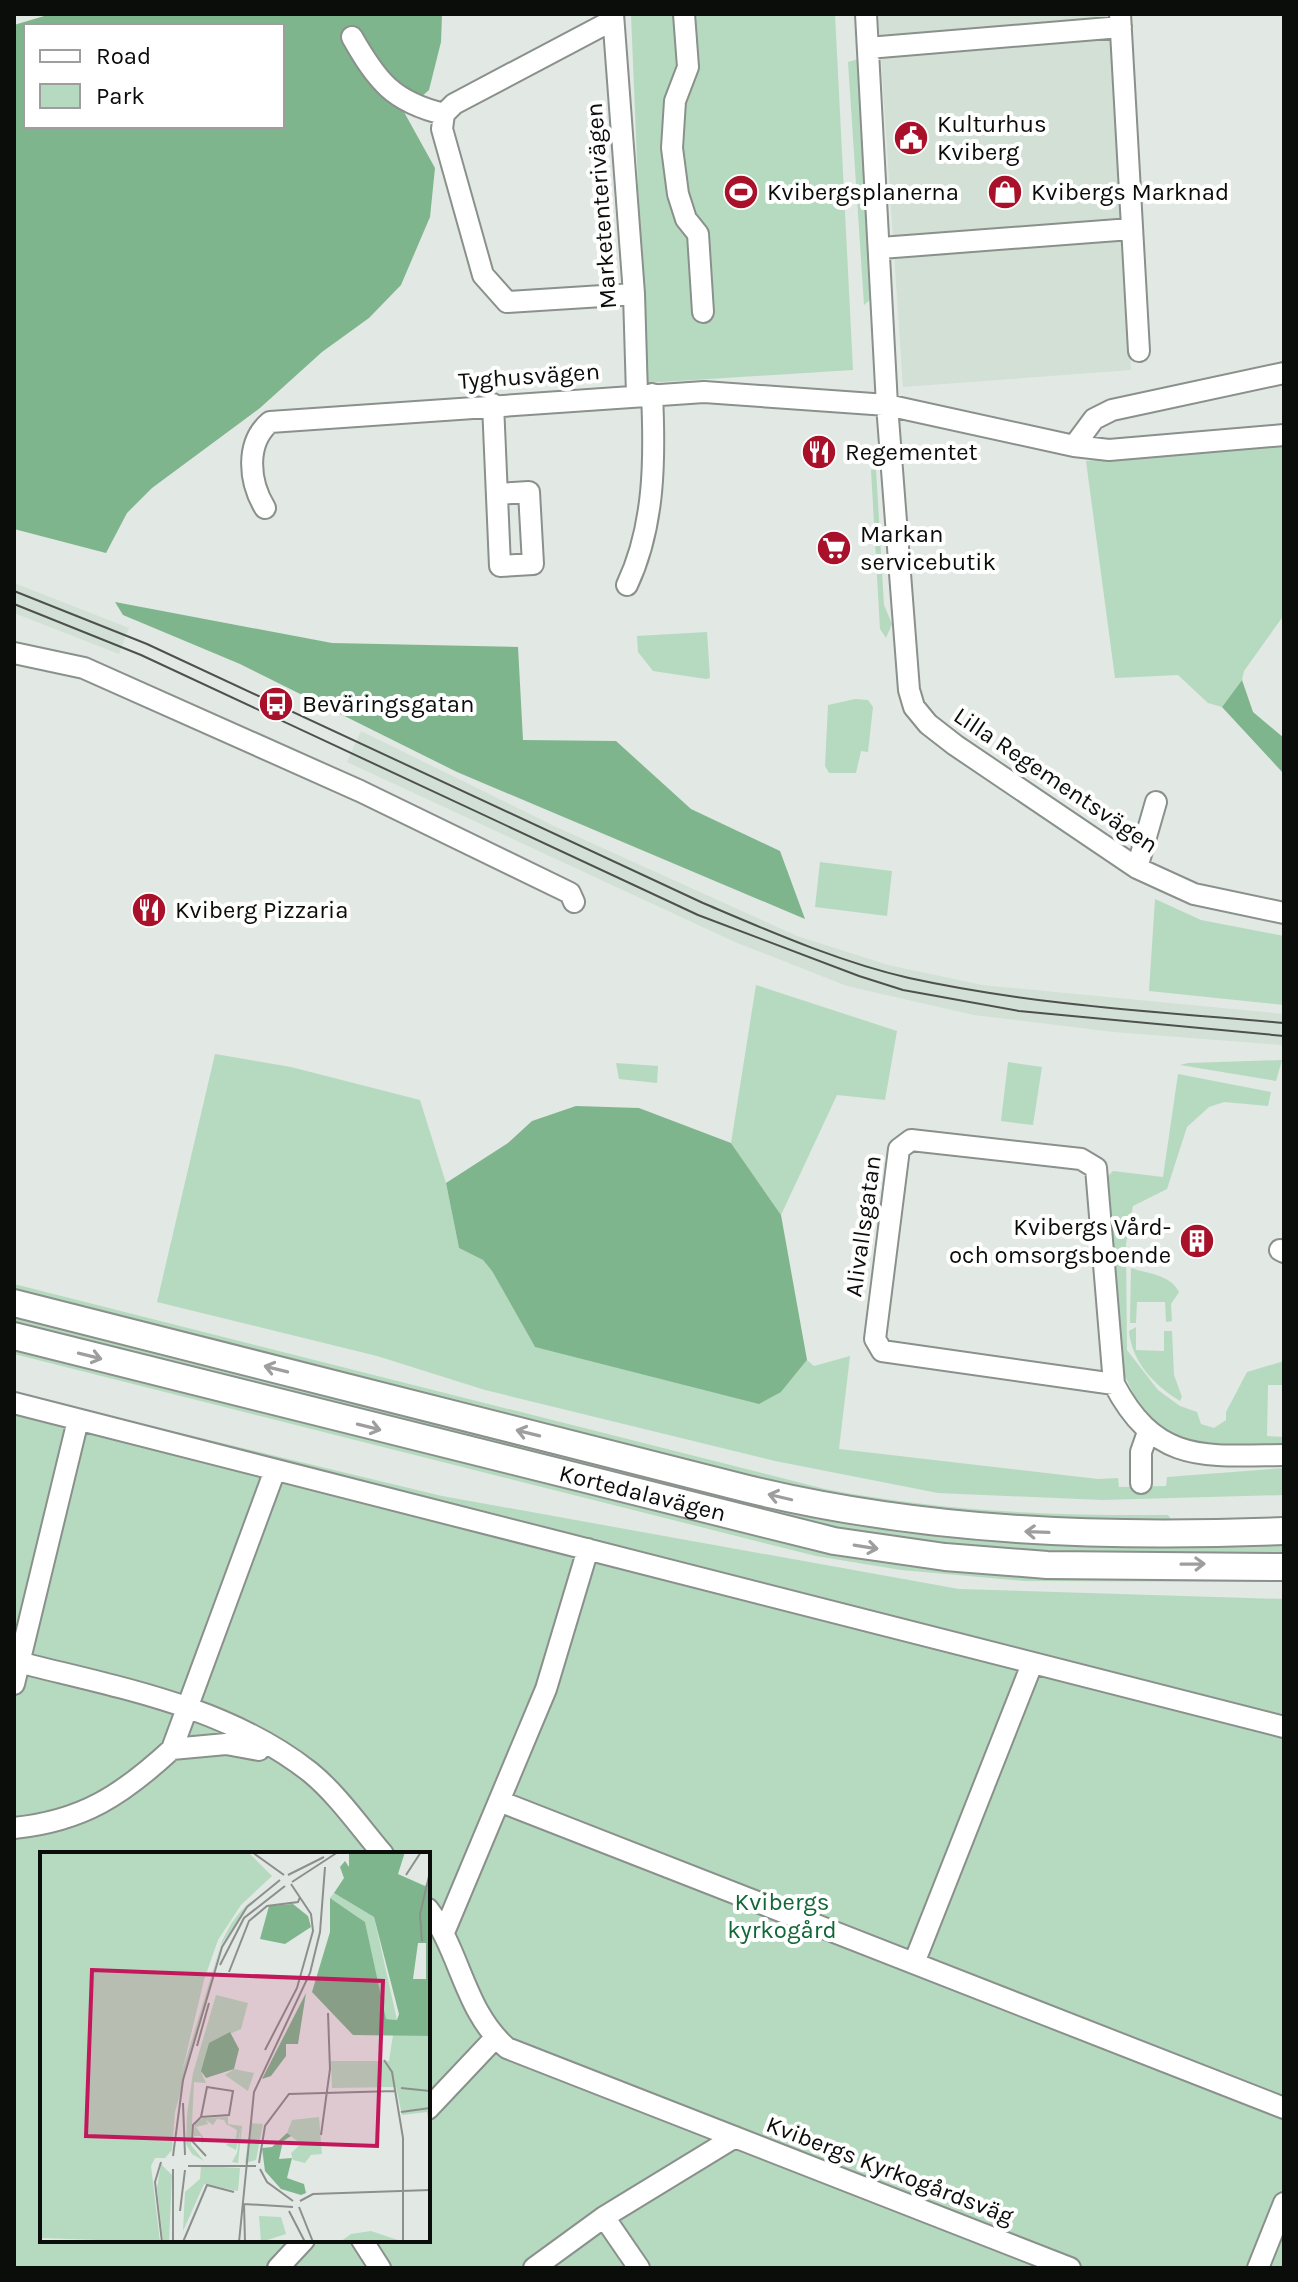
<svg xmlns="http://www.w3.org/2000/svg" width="1298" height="2282" viewBox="0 0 1298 2282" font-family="Karla,sans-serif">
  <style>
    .built { fill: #d2e0d5 }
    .green { fill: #b6dabf; fill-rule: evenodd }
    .forest { fill: #7fb58d; fill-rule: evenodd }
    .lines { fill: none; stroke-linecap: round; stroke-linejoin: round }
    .minor-casing { stroke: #8a908b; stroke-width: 24 }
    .major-casing { stroke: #8a908b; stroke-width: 30 }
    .minor { stroke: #fff; stroke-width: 20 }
    .major { stroke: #fff; stroke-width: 26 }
    .tram { stroke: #4d504d; stroke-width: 2 }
    .oneway { stroke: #9d9e9d }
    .labels { text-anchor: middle; stroke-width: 8; stroke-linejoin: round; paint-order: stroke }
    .poi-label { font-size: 24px; fill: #0b0d0b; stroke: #fff; text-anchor: start }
    .street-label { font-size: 24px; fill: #0b0d0b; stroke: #fff }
    .park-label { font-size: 24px; fill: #116736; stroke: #fff }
    .inset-road { fill: none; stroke: #8c908d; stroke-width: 2 }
    .view { fill: #c2185b; fill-opacity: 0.15; stroke: #c2185b; stroke-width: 4 }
    .inset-edge { fill: none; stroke: #0b0d0b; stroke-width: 4 }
  </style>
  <rect width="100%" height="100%" fill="#e2e8e3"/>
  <!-- built -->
  <path class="built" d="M878 14H1110L1131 370 903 387Z
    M14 583 129 628 119 654 14 613Z
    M361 731 556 827 797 936 888 965 982 985 1284 1014 1283 1045 1114 1032 974 1015 847 986 735 942 347 762Z"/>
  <!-- green -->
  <path class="green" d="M631 14H835L853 370 646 383Z
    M858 59 873 297 864 305 848 62Z
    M1284 443V615L1244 671 1242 680 1222 707 1208 703 1178 675 1115 678 1086 461Z
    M876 469 884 605 892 624 886 638 880 629 871 470Z
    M707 632 710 678 706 679 653 671 638 652 637 636Z
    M855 699 868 700 873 707 868 752 861 751 856 773H829L825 766 828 705Z
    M820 862 892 871 887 916 815 907Z
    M1155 899 1201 920 1284 936V1005L1149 991Z
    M756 985 897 1031 885 1100 837 1095 781 1215 731 1143Z
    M215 1054 291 1067 420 1100 446 1183 459 1248 483 1260 492 1271 535 1347 781 1392 807 1360 814 1366 850 1356 839 1449 1098 1479 1118 1478 1119 1487 1166 1486 1167 1477 1284 1468V1495L1102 1500 938 1493 775 1461 485 1390 377 1356 157 1302Z
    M1282 1060 1276 1081 1180 1065 1188 1063Z
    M1008 1062 1042 1067 1033 1125 1001 1121Z
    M616 1063 658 1066 657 1083 619 1079Z
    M1178 1074 1271 1092 1268 1106 1224 1102 1209 1107 1187 1127 1167 1189 1133 1206 1126 1244 1127 1350 1158 1390 1180 1406 1197 1412 1201 1424 1214 1428 1226 1420V1412L1247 1372 1284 1361V1385H1268L1267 1436 1284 1437V1448H1234L1180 1440 1145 1418 1122 1370 1107 1177 1113 1171 1163 1177Z
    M1131 1268C1148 1274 1170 1274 1179 1292L1171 1304 1172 1321 1166 1322 1165 1302H1137L1136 1323H1130Z
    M14 1284 825 1489C939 1511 1052 1516 1168 1515L1171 1519 1003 1518 876 1504 742 1475 14 1290Z
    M14 1314 810 1516 927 1534 1039 1543 1284 1542V1560L1018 1551 836 1529 14 1324Z
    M1136 1327V1350L1164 1351V1331H1172L1174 1375 1182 1397 1180 1401C1153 1384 1132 1362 1129 1331Z
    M14 1348 755 1536 875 1560 1284 1574V1582L1025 1581 901 1570 816 1556 14 1354Z
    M14 1393 442 1496 959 1589 1284 1599V2268H14ZM42 1854H428V2240H42Z"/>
  <!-- forest -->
  <path class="forest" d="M51 14H442L441 42 429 90 404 112 435 168 430 217 401 285 369 318 322 352 260 408 152 488 127 513 106 553 14 529V25ZM26 26H282V126H26Z
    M115 602 332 643 518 647 523 740 616 741 691 809 780 851 805 919 457 772 240 664 123 615Z
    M1242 680 1253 712 1284 738V774L1222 707Z
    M576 1106 639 1108 731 1143 781 1215 807 1360 781 1392 759 1404 535 1347 492 1271 483 1260 459 1248 446 1183 508 1143 532 1121Z"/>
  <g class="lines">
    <!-- minor casing -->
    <g class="minor-casing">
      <path id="minor" d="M613 14 634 294 637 395
        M684 14 688 67 675 101 672 148 678 194 686 219 698 234 703 312
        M866 14 887 405 909 690 914 707 928 724 955 745 1137 868 1194 894 1284 913
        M1120 14 1139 351
        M613 20 454 104 444 114 442 129 483 275 507 302 634 294
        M352 37C377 81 393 102 444 114
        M868 48 1121 27
        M881 248 1131 229
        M493 404 500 566 533 564 529 492 497 494
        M1074 446 1094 419 1112 410 1284 373
        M265 508C249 482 245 443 270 422L704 392 887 405 1074 446 1109 450 1284 435
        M627 585C655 526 655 458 652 394
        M14 653 84 668 360 791 570 893 574 902
        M1137 868 1156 802
        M911 1140 1081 1159 1096 1168 1114 1384 882 1351 875 1339 899 1149Z
        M1280 1250 1284 1252
        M1114 1384C1156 1464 1204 1456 1284 1455
        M14 1403 1284 1727
        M1141 1483V1452L1148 1432
        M14 1661C115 1687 225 1705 310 1772 337 1794 360 1827 383 1854
        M14 1684 78 1420
        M172 1749 226 1744 259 1750
        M499 1801 1284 2108
        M14 1828C83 1821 122 1795 172 1749L275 1470
        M428 1909C461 1952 464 2011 507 2048L1070 2268
        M445 1930 546 1689 588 1549
        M914 1963 1032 1664
        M428 2109 495 2038
        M604 2217 639 2268
        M362 2240 380 2268
        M278 2268 304 2240
        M534 2268 604 2217 735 2137
        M1258 2268 1284 2203"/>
    </g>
    <!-- major casing -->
    <g class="major-casing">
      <g id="major">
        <path d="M14 1303 748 1489C925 1532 1103 1538 1284 1531"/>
        <path id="s1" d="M14 1336 834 1541 945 1557 1047 1565 1284 1567"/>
      </g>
    </g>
    <!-- minor -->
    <use href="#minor" class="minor"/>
    <!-- major -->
    <use href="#major" class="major"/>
    <!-- tram -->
    <path class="tram" d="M14 591 147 644 703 903C769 931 839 962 909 978 1032 1005 1159 1012 1284 1023
      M14 604 141 655 698 915 859 976 903 990 1019 1011 1284 1036"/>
  </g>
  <!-- one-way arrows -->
  <defs><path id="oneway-shaft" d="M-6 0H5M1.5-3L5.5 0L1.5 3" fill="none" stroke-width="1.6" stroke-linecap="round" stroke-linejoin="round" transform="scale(2)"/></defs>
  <g class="oneway">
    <use href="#oneway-shaft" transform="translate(90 1356) rotate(14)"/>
    <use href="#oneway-shaft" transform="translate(276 1369) rotate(-166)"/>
    <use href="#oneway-shaft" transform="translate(369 1427) rotate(14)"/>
    <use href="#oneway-shaft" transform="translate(528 1433) rotate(-166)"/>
    <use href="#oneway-shaft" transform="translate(780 1497) rotate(-167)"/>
    <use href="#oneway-shaft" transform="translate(1037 1532) rotate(-178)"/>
    <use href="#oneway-shaft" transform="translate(866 1547) rotate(9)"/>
    <use href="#oneway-shaft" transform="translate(1193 1564) rotate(-1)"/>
  </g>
  <!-- icons -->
  <defs>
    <g id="civic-disc" transform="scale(1.8)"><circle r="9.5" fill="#a81129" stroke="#fff"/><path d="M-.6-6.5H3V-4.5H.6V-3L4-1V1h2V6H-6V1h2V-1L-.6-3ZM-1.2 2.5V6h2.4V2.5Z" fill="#fff"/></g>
    <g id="stadium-disc" transform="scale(1.8)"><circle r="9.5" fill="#a81129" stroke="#fff"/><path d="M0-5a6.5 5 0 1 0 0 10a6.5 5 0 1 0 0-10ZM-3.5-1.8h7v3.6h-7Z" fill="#fff"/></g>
    <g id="shop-disc" transform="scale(1.8)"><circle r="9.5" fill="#a81129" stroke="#fff"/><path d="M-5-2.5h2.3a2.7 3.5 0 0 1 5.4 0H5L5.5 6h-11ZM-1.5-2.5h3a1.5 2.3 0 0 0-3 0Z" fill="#fff"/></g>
    <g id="restaurant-disc" transform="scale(1.8)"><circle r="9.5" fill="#a81129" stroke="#fff"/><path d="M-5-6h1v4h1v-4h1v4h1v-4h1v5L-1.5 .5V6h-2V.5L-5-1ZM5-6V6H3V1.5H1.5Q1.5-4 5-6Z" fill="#fff"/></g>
    <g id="supermarket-disc" transform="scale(1.8)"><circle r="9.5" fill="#a81129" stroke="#fff"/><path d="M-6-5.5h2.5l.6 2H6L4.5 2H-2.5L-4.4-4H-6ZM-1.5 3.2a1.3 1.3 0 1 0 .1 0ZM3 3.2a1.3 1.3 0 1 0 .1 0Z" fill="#fff"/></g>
    <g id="bus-disc" transform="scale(1.8)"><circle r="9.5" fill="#a81129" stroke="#fff"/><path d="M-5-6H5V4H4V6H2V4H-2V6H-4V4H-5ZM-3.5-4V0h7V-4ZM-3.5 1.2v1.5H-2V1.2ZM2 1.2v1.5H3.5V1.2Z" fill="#fff"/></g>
    <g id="building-disc" transform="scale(1.8)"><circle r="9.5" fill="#a81129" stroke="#fff"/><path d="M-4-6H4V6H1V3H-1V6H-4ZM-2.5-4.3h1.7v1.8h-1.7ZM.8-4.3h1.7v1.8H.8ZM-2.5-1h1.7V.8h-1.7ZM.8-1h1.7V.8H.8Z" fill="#fff"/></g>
  </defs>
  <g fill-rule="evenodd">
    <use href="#civic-disc" x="911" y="138"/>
    <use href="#stadium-disc" x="741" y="192"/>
    <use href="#shop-disc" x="1005" y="192"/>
    <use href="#restaurant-disc" x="819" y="452"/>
    <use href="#supermarket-disc" x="834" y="548"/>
    <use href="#bus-disc" x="276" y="704"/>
    <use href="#restaurant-disc" x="149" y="910"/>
    <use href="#building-disc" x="1197" y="1241"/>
  </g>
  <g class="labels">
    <!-- poi labels -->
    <g class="poi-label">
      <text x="937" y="132">Kulturhus<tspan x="937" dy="28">Kviberg</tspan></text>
      <text x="767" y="200">Kvibergsplanerna</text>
      <text x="1031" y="200">Kvibergs Marknad</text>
      <text x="845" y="460">Regementet</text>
      <text x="860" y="542">Markan<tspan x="860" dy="28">servicebutik</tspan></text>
      <text x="302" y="712">Beväringsgatan</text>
      <text x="175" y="918">Kviberg Pizzaria</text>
      <text x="1171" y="1235" text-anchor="end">Kvibergs Vård-<tspan x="1171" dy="28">och omsorgsboende</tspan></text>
    </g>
    <!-- street labels -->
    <g class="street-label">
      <text transform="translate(601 206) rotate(-94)" y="8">Marketenterivägen</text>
      <text transform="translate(529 376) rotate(-4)" y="8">Tyghusvägen</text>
      <text transform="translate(1056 780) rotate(34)" y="8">Lilla Regementsvägen</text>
      <text transform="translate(863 1226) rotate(-82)" y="8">Alivallsgatan</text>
      <text dy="8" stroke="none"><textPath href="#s1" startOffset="648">Kortedalavägen</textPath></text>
      <text transform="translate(890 2170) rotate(21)" y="8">Kvibergs Kyrkogårdsväg</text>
    </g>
    <!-- park labels -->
    <g class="park-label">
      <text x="782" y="1910">Kvibergs<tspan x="782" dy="28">kyrkogård</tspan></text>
    </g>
  </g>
  <!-- overview -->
  <g transform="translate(40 1852)">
    <rect width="390" height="390" fill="#e2e8e3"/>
    <path d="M0 0H208L232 24 201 53 178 88 164 128 142 220 182 89 191 72 200 60 212 48 181 93 135 260 132 298 125 306H115L111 314 120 390 0 386ZM294 41 334 65 357 168 345 167 325 70 290 46ZM176 143 208 151 201 177 169 191 162 222 166 231 154 230 151 293 164 309 152 302 146 292 147 263 153 221ZM353 183 390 184V279L387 260 362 263 356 235 292 236 291 209H349ZM194 217 214 221 208 239 185 223ZM188 265V272L202 274 198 311 192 310 197 301 201 275 196 298 186 293 196 286 197 278 186 272 184 268 177 267 173 273 166 268 168 272 156 275 165 288 162 292 161 284H154V291L165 302 153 290 155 271 163 266ZM279 265 282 302 271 303 265 311 253 308 251 301 261 292 247 281 252 268ZM211 271 223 272 216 308 205 311ZM121 312 132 323 129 390H123L117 336ZM161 314 200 316 198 339 164 332 143 379 145 340 160 327ZM219 364 241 365 246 382 221 390ZM331 379 358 388 300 390 311 382Z" fill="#b6dabf"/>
    <path d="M309 0H365L358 22 385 34 390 26V184L313 183 272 140 290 80V46L325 70 346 167 357 168 359 162 334 65 294 41 304 26 300 15 305 9 309 15ZM378 91H386V127H373ZM253 52 268 64 271 75 245 92 220 87 229 54ZM266 141 258 192H246V204L231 224 222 227ZM190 180 199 197 194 217 166 226 161 219 169 191ZM247 281 251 284 243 289 239 307 252 306 247 326 264 332 266 341 261 343 241 337 225 319 222 296 232 295Z" fill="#7fb58d" fill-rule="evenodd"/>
    <path class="inset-road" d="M212 0 244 23M248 23 284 5M366 23 381 0M252 30 298 0M382 89 380 62 390 20M180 113 204 66 245 34M189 120 209 69 227 54 258 50 260 45M157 194 169 151M225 198 257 136 273 79 271 62 251 32M344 208 352 220 363 286V390M167 235 193 239 189 263 161 265ZM361 236 390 239M143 251 145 303M361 260 390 256M161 265 153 273 152 289 166 304M281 283 290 217 288 161M133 304 143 228 182 95 207 55 240 28M121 310 115 330 122 390M219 311 225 274 249 242 355 239M148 314H216M133 317V390M220 317 227 330 253 349M260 349 273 342 390 338M259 355 273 390M140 359 145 318M249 359 265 390M143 390 167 333 194 340M199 390 214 240 270 121 280 80 285 15M205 390 204 352 253 355"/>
    <path class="view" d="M52 118 343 129 337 294 46 284Z"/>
    <rect width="390" height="390" class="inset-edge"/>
  </g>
  <!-- border -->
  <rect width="1298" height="2282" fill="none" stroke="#0b0d0b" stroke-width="32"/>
  <!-- legend -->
  <rect x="24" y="24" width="260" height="104" fill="#ffffff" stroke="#9d9e9d" stroke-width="2"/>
  <rect x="40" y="50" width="40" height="12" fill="#ffffff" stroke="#9d9e9d" stroke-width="2"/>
  <text x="96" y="64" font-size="24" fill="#0b0d0b">Road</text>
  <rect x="40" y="84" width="40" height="24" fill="#b6dabf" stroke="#9d9e9d" stroke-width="2"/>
  <text x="96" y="104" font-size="24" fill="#0b0d0b">Park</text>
</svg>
